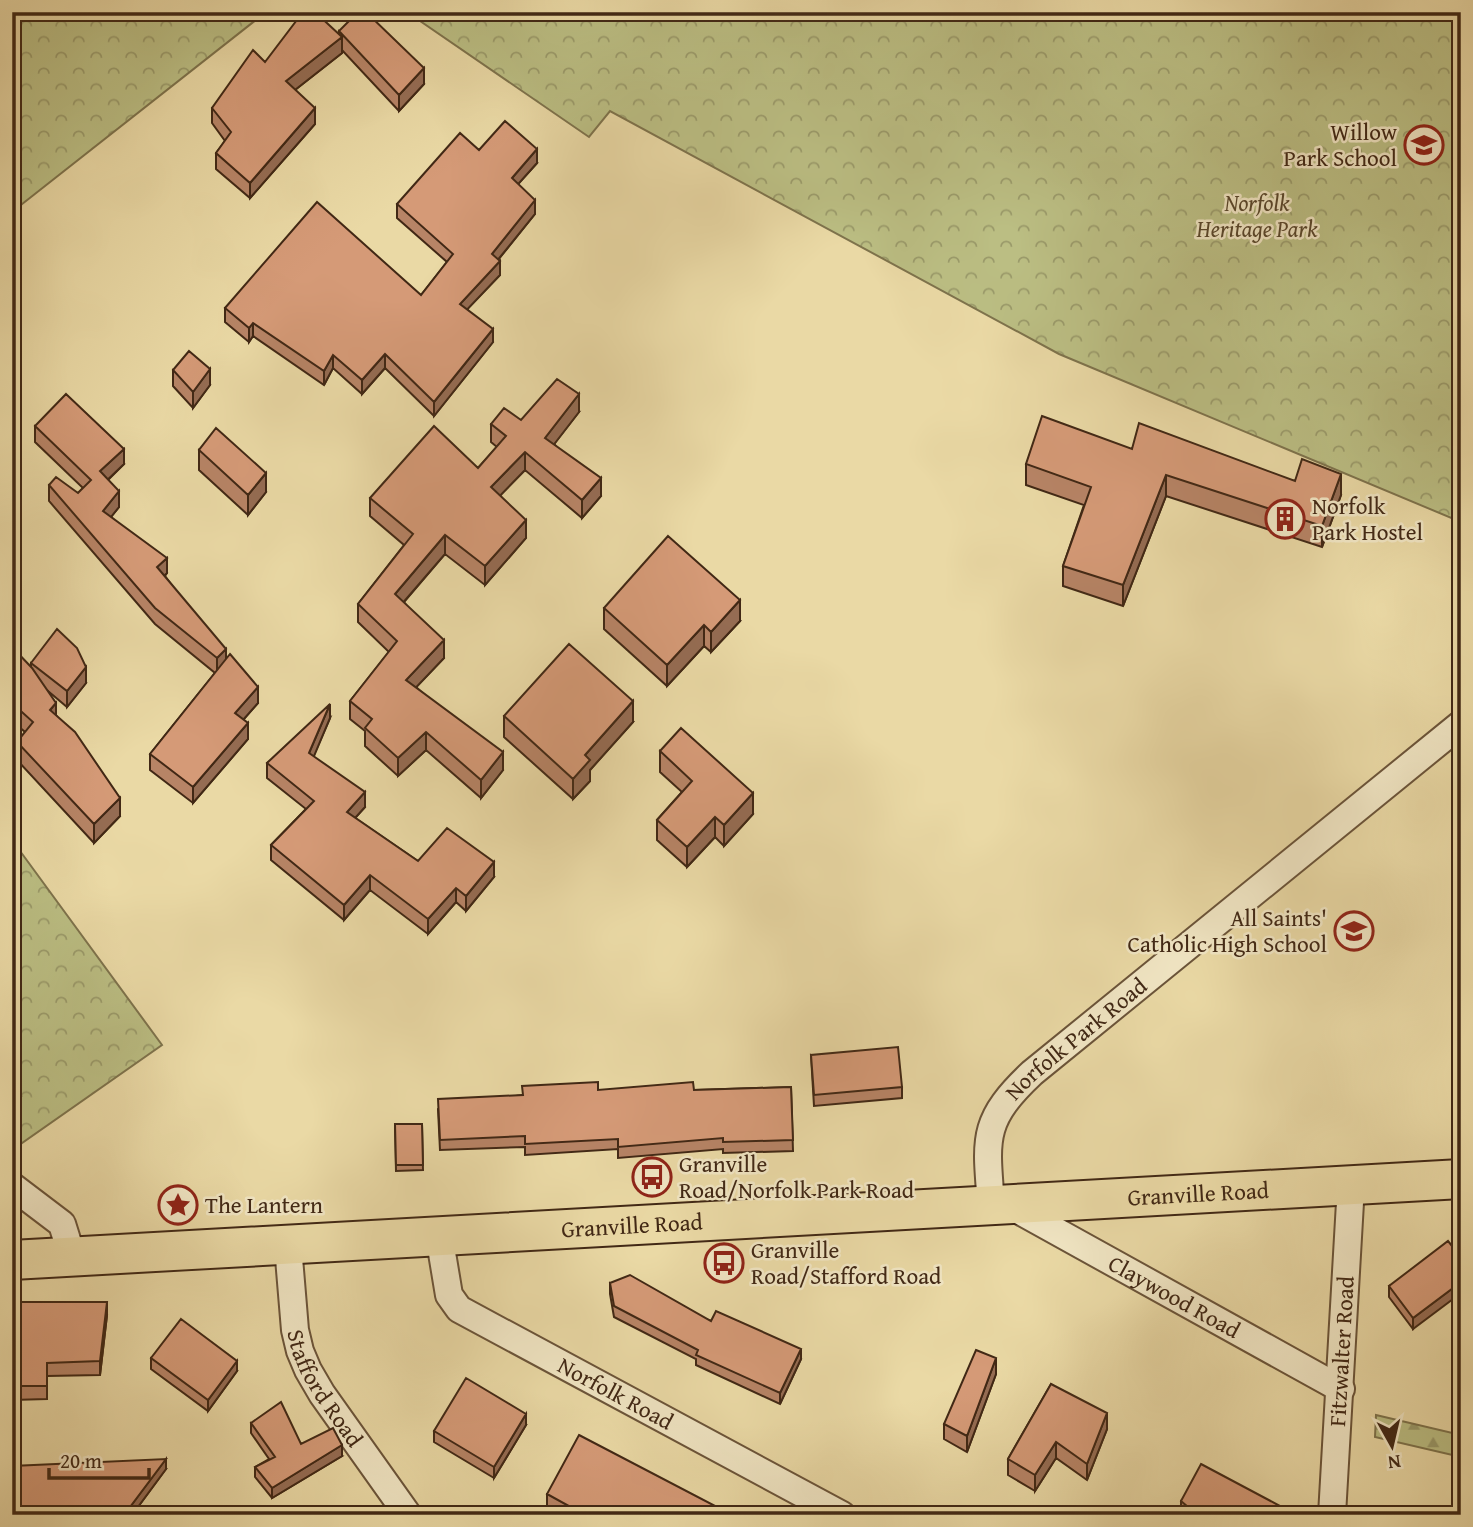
<svg xmlns="http://www.w3.org/2000/svg" width="1473" height="1527" viewBox="0 0 1473 1527" font-family="'Gentium Book Plus',serif">
  <style>
    .forest { fill: url(#forest-firs); stroke: #7e734c; stroke-width: 2 }
    .park { fill: url(#park-crowns); stroke: #7e734c; stroke-width: 2 }
    .lines { fill: none; stroke-linecap: round; stroke-linejoin: round }
    .street-casing { stroke: #6b5439; stroke-width: 30 }
    .primary-casing { stroke: #412815; stroke-width: 42 }
    .street { stroke: #f1e6c4; stroke-width: 26 }
    .primary { stroke: #ead9a5; stroke-width: 38 }
    .wall { fill: #b78466; stroke: #412815; stroke-width: 2 }
    .shaded-wall { fill: #956c53; stroke: #412815; stroke-width: 2 }
    .building { fill: #d59a77; stroke: #412815; stroke-width: 2 }
    .labels { text-anchor: middle; stroke-width: 5; stroke-linejoin: round; paint-order: stroke }
    .poi-label { font-size: 23px; fill: #412815; stroke: #f1e6c4; text-anchor: start }
    .park-label { font-size: 23px; font-style: italic; fill: #59462b; stroke: #f1e6c4 }
    .street-label { font-size: 23px; fill: #412815; stroke: #f1e6c4 }
  </style>
  <defs>
    <pattern id="forest-firs" width="22" height="20" patternUnits="userSpaceOnUse" patternTransform="scale(1.75)"><rect width="22" height="20" fill="#bbbe83"/><path d="M5 1l3.5 6h-7zM16 11l3.5 6h-7z" fill="#9a9a6a"/></pattern>
    <pattern id="park-crowns" width="20" height="18" patternUnits="userSpaceOnUse" patternTransform="scale(1.75)"><rect width="20" height="18" fill="#bbbe83"/><path d="M2 6a3 3 0 1 1 6 0M12 15a3 3 0 1 1 6 0" fill="none" stroke="#9a9a6a"/></pattern>
  </defs>
  <rect width="100%" height="100%" fill="#ead9a5"/>
  <filter id="stains"><feTurbulence type="fractalNoise" baseFrequency=".00286" numOctaves="4"/><feColorMatrix values="0 0 0 0 .2 0 0 0 0 .09 0 0 0 0 .02 0 0 0 .5 -.17"/></filter>
  <radialGradient id="worn" r=".72"><stop offset=".6" stop-color="#630" stop-opacity="0"/><stop offset="1" stop-color="#630" stop-opacity=".3"/></radialGradient>
  <!-- forest -->
  <path class="forest" d="M1376 1415 1461 1435V1457L1375 1437Z"/>
  <!-- park -->
  <path class="park" d="M12 12H266L12 212Z
    M407 12H1461V522L1059 354 610 111 589 137Z
    M12 840 162 1045 12 1150Z"/>
  <g class="lines">
    <!-- street casing -->
    <g class="street-casing">
      <g id="street">
        <path d="M12 1186 62 1224 72 1256"/>
        <path id="s1" d="M991 1204C986 1139 981 1121 1032 1073L1461 724"/>
        <path id="s2" d="M1009 1205 1341 1389"/>
        <path id="s3" d="M439 1235 449 1295 459 1309 842 1515"/>
        <path id="s4" d="M288 1246 295 1330 300 1351 308 1370 322 1394 408 1515"/>
        <path id="s5" d="M1332 1515 1351 1185"/>
      </g>
    </g>
    <!-- primary casing -->
    <g class="primary-casing">
      <g id="primary">
        <path id="s6" d="M12 1260 1461 1179"/>
      </g>
    </g>
    <!-- street -->
    <use href="#street" class="street"/>
    <!-- primary -->
    <use href="#primary" class="primary"/>
  </g>
  <!-- wall -->
  <path class="wall" d="M339 31 424 84 399 111 342 50V53L295 90 315 124 250 198 216 169V153L225 141 212 123V108L265 62 339 35Z
    M479 150 537 163 518 184 535 214 498 260 500 275 467 309 493 342 434 416 385 368 362 394 333 368 324 385 253 336 249 342 225 322V308L421 295 447 262 397 218V204Z
    M173 370 210 385 193 408 173 386Z
    M579 412 554 444 601 496 582 518 525 470 500 495 526 538 485 585 445 554 404 602 444 658 416 687 503 770 481 798 426 750 398 776 365 746V731L350 719V701L389 652 358 622V604L404 545 370 516V498L478 468 497 447 491 442V424Z
    M35 426 124 464 108 480 119 507 111 517 167 573 165 576 258 703 243 720 248 739 193 803 150 770V754L215 673 155 624 49 501V485L78 493 83 488 35 442Z
    M1132 449 1295 481 1341 495 1322 547 1166 496 1123 606 1063 586V566L1084 505 1026 485V464Z
    M199 450 266 492 248 515 199 470Z
    M604 608 740 621 711 652 704 646 667 686 604 629Z
    M12 647 31 668V663L86 683 67 707 48 691 56 715 120 816 94 843 17 760V742L25 732 12 721Z
    M504 716 633 722 590 770V781L573 799 504 737Z
    M330 718 313 757 365 807 355 818 418 861 494 877 466 911 456 902 428 934 370 890 344 920 271 860V845L306 809 267 778V763Z
    M660 751 753 814 724 846 715 837 687 867 657 840V820L682 792 660 772Z
    M811 1055 902 1087V1098L814 1106Z
    M791 1087 793 1151 723 1153V1149L618 1158V1149L525 1155V1147L440 1150 438 1109 522 1095 598 1090H694Z
    M395 1124H422L423 1170 396 1171Z
    M1461 1257 1413 1329 1389 1297V1286Z
    M610 1283 711 1321 801 1359 780 1404 696 1365V1359L614 1317 610 1294Z
    M12 1302 107 1315 100 1375 47 1376V1399L12 1400Z
    M151 1358 237 1371 208 1411 151 1369Z
    M996 1374 967 1452 944 1439V1424Z
    M1051 1384 1107 1429 1087 1480 1056 1458 1035 1491 1008 1475V1459Z
    M251 1423 301 1444 342 1456 272 1498 255 1477V1467L269 1459 251 1433Z
    M526 1425 494 1478 434 1442V1431Z
    M12 1466 166 1469 132 1515H12Z
    M547 1494 719 1512 725 1515H561L547 1508Z
    M1181 1501 1280 1515H1185L1181 1511Z"/>
  <!-- shaded-wall -->
  <path class="shaded-wall" d="M342 37V53L286 97V81Z
    M424 68V84L399 111V95Z
    M315 108V124L250 198V183Z
    M537 149V163L512 191V178Z
    M535 200V214L492 267V254Z
    M500 261V275L460 317V304Z
    M253 323V336L249 342V328Z
    M493 329V342L434 416V402Z
    M385 354V368L362 394V380Z
    M333 355V368L324 385V371Z
    M210 369V385L193 408V392Z
    M579 394V412L545 456V438Z
    M124 449V464L100 487V471Z
    M525 452V470L491 505V487Z
    M266 473V492L248 515V495Z
    M1341 474V495L1322 547V526Z
    M1166 475V496L1123 606V585Z
    M601 478V496L582 518V500Z
    M119 491V507L103 527V511Z
    M526 520V538L485 585V566Z
    M18 522V540L12 547V529Z
    M445 535V554L395 612V594Z
    M167 558V573L157 583V567Z
    M740 600V621L711 652V632Z
    M704 625V646L667 686V665Z
    M444 640V658L406 698V680Z
    M226 649V665L217 674V658Z
    M86 667V683L67 707V691Z
    M258 687V703L235 729V713Z
    M633 701V722L590 770V781L573 799V779L585 755Z
    M56 703V721L50 710Z
    M330 704V718L309 768V753Z
    M248 723V739L193 803V787Z
    M426 732V750L398 776V758Z
    M503 752V770L481 798V780Z
    M365 792V807L347 827V812Z
    M753 793V814L724 846V825Z
    M120 798V816L94 843V824Z
    M715 817V837L687 867V847Z
    M494 862V877L466 911V896Z
    M370 875V890L344 920V905Z
    M456 888V902L428 934V919Z
    M21 1096V1107L12 1113V1102Z
    M1461 1282V1293L1413 1329V1318Z
    M107 1302V1315L100 1375V1361Z
    M801 1349V1359L780 1404V1393Z
    M996 1358V1374L967 1452V1436Z
    M237 1361V1371L208 1411V1400Z
    M1107 1413V1429L1087 1480V1464Z
    M526 1414V1425L494 1478V1467Z
    M1056 1442V1458L1035 1491V1475Z
    M342 1445V1456L272 1498V1488Z
    M166 1459V1469L132 1515H130V1507Z"/>
  <!-- building -->
  <path class="building" d="M303 12H315L342 37 286 81 315 108 250 183 216 153 231 132 212 108 253 50 265 62Z
    M358 12H366L424 68 399 95 339 31Z
    M505 121 537 149 512 178 535 200 492 254 500 261 460 304 493 329 434 402 385 354 362 380 333 355 324 371 253 323 249 328 225 308 317 202 421 295 453 254 397 204 460 133 479 150Z
    M189 351 210 369 193 392 173 370Z
    M557 379 579 394 545 438 601 478 582 500 525 452 491 487 526 520 485 566 445 535 395 594 444 640 406 680 503 752 481 780 426 732 398 758 365 728 372 719 350 701 397 641 358 604 413 534 370 498 434 426 478 468 506 436 491 424 504 408 521 420Z
    M66 394 124 449 100 471 119 491 103 511 167 558 157 567 226 649 217 658 155 608 49 485 56 477 78 493 91 480 35 426Z
    M1042 416 1132 449 1139 423 1295 481 1302 459 1341 474 1322 526 1166 475 1123 585 1063 566 1091 487 1026 464Z
    M216 428 266 473 248 495 199 450Z
    M12 517 18 522 12 529Z
    M668 536 740 600 711 632 704 625 667 665 604 608Z
    M57 629 77 648 86 667 67 691 31 663Z
    M569 644 633 701 585 755 590 760 573 779 504 716Z
    M12 647 32 668 56 703 50 710 75 732 120 798 94 824 17 742 33 722 12 703Z
    M230 654 258 687 235 713 248 723 193 787 150 754Z
    M330 704 309 753 365 792 347 812 418 861 447 828 494 862 466 896 456 888 428 919 370 875 344 905 271 845 314 801 267 763Z
    M681 728 753 793 724 825 715 817 687 847 657 820 692 781 660 751Z
    M898 1047 902 1087 814 1095 811 1055Z
    M598 1082V1090L693 1082 694 1090 791 1087 793 1140 723 1142V1138L618 1147V1139L525 1144V1136L440 1140 438 1099 523 1095 522 1086Z
    M12 1083 21 1096 12 1102Z
    M395 1124H422L423 1165H396Z
    M1448 1241 1461 1257V1282L1413 1318 1389 1286Z
    M630 1275 711 1321 716 1311 801 1349 780 1393 696 1355 698 1350 614 1306 610 1283Z
    M12 1302H107L100 1361 47 1363V1386H12Z
    M181 1319 237 1361 208 1400 151 1358Z
    M976 1350 996 1358 967 1436 944 1424Z
    M466 1378 526 1414 494 1467 434 1431Z
    M1051 1384 1107 1413 1087 1464 1056 1442 1035 1475 1008 1459Z
    M281 1402 301 1444 333 1428 342 1445 272 1488 255 1467 275 1457 251 1423Z
    M579 1435 719 1508 718 1511 725 1515H585L547 1494Z
    M166 1459 130 1507 12 1514V1466Z
    M1201 1464 1280 1506 1277 1515H1195V1513L1181 1501Z"/>
  <!-- icons -->
  <defs>
    <g id="school-ring" transform="scale(2.0125)"><circle r="9.5" fill="#f1e6c4" stroke="#8f2418" stroke-width="1.5"/><path d="M0-5L7-2L0 1L-7-2ZM-4 1L0 2.5L4 1V4Q0 6-4 4Z" fill="#8f2418"/></g>
    <g id="building-ring" transform="scale(2.0125)"><circle r="9.5" fill="#f1e6c4" stroke="#8f2418" stroke-width="1.5"/><path d="M-4-6H4V6H1V3H-1V6H-4ZM-2.5-4.3h1.7v1.8h-1.7ZM.8-4.3h1.7v1.8H.8ZM-2.5-1h1.7V.8h-1.7ZM.8-1h1.7V.8H.8Z" fill="#8f2418"/></g>
    <g id="bus-ring" transform="scale(2.0125)"><circle r="9.5" fill="#f1e6c4" stroke="#8f2418" stroke-width="1.5"/><path d="M-5-6H5V4H4V6H2V4H-2V6H-4V4H-5ZM-3.5-4V0h7V-4ZM-3.5 1.2v1.5H-2V1.2ZM2 1.2v1.5H3.5V1.2Z" fill="#8f2418"/></g>
    <g id="sight-ring" transform="scale(2.0125)"><circle r="9.5" fill="#f1e6c4" stroke="#8f2418" stroke-width="1.5"/><path d="M0-6L1.8-2.2L6-1.7L2.9 1.2L3.7 5.4L0 3.3L-3.7 5.4L-2.9 1.2L-6-1.7L-1.8-2.2Z" fill="#8f2418"/></g>
  </defs>
  <g fill-rule="evenodd">
    <use href="#school-ring" x="1424" y="145"/>
    <use href="#building-ring" x="1285" y="519"/>
    <use href="#school-ring" x="1354" y="931"/>
    <use href="#bus-ring" x="652" y="1177"/>
    <use href="#sight-ring" x="178" y="1205"/>
    <use href="#bus-ring" x="724" y="1263"/>
  </g>
  <g class="labels">
    <!-- poi labels -->
    <g class="poi-label">
      <text x="1397" y="140" text-anchor="end">Willow<tspan x="1397" dy="26">Park School</tspan></text>
      <text x="1312" y="514">Norfolk<tspan x="1312" dy="26">Park Hostel</tspan></text>
      <text x="1327" y="926" text-anchor="end">All Saints'<tspan x="1327" dy="26">Catholic High School</tspan></text>
      <text x="679" y="1172">Granville<tspan x="679" dy="26">Road/Norfolk Park Road</tspan></text>
      <text x="205" y="1213">The Lantern</text>
      <text x="751" y="1258">Granville<tspan x="751" dy="26">Road/Stafford Road</tspan></text>
    </g>
    <!-- park labels -->
    <g class="park-label">
      <text x="1257" y="211">Norfolk<tspan x="1257" dy="26">Heritage Park</tspan></text>
    </g>
    <!-- street labels -->
    <g class="street-label">
      <text dy="8" stroke="none"><textPath href="#s1" startOffset="201">Norfolk Park Road</textPath></text>
      <text dy="8" stroke="none"><textPath href="#s6" startOffset="1188">Granville Road</textPath></text>
      <text dy="8" stroke="none"><textPath href="#s6" startOffset="621">Granville Road</textPath></text>
      <text dy="8" stroke="none"><textPath href="#s2" startOffset="189">Claywood Road</textPath></text>
      <text dy="8" stroke="none"><textPath href="#s5" startOffset="164">Fitzwalter Road</textPath></text>
      <text dy="8" stroke="none"><textPath href="#s4" startOffset="150">Stafford Road</textPath></text>
      <text dy="8" stroke="none"><textPath href="#s3" startOffset="256">Norfolk Road</textPath></text>
    </g>
  </g>
  <!-- margin -->
  <rect width="1473" height="1527" fill="none" stroke="#ead9a5" stroke-width="42"/>
  <rect x="14" y="14" width="1445" height="1499" fill="none" stroke="#412815" stroke-width="3.5"/>
  <rect x="21" y="21" width="1431" height="1485" fill="none" stroke="#412815" stroke-width="2"/>
  <!-- north arrow -->
  <g transform="translate(1392 1446) rotate(172)" stroke="#f1e6c4" stroke-width="5" paint-order="stroke">
  <path d="M0-5L12 26L0 18L-12 26Z" fill="#412815"/>
  <text y="-10" font-size="19" font-weight="bold" text-anchor="middle" fill="#412815">N</text>
  </g>
  <!-- scale -->
  <path d="M49 1468v10h100v-10" fill="none" stroke="#412815" stroke-width="3.5"/>
  <text x="60" y="1468" font-size="21" fill="#412815" stroke="#f1e6c4" stroke-width="5" paint-order="stroke">20 m</text>
  <rect width="100%" height="100%" filter="url(#stains)"/>
  <rect width="100%" height="100%" fill="url(#worn)"/>
</svg>
